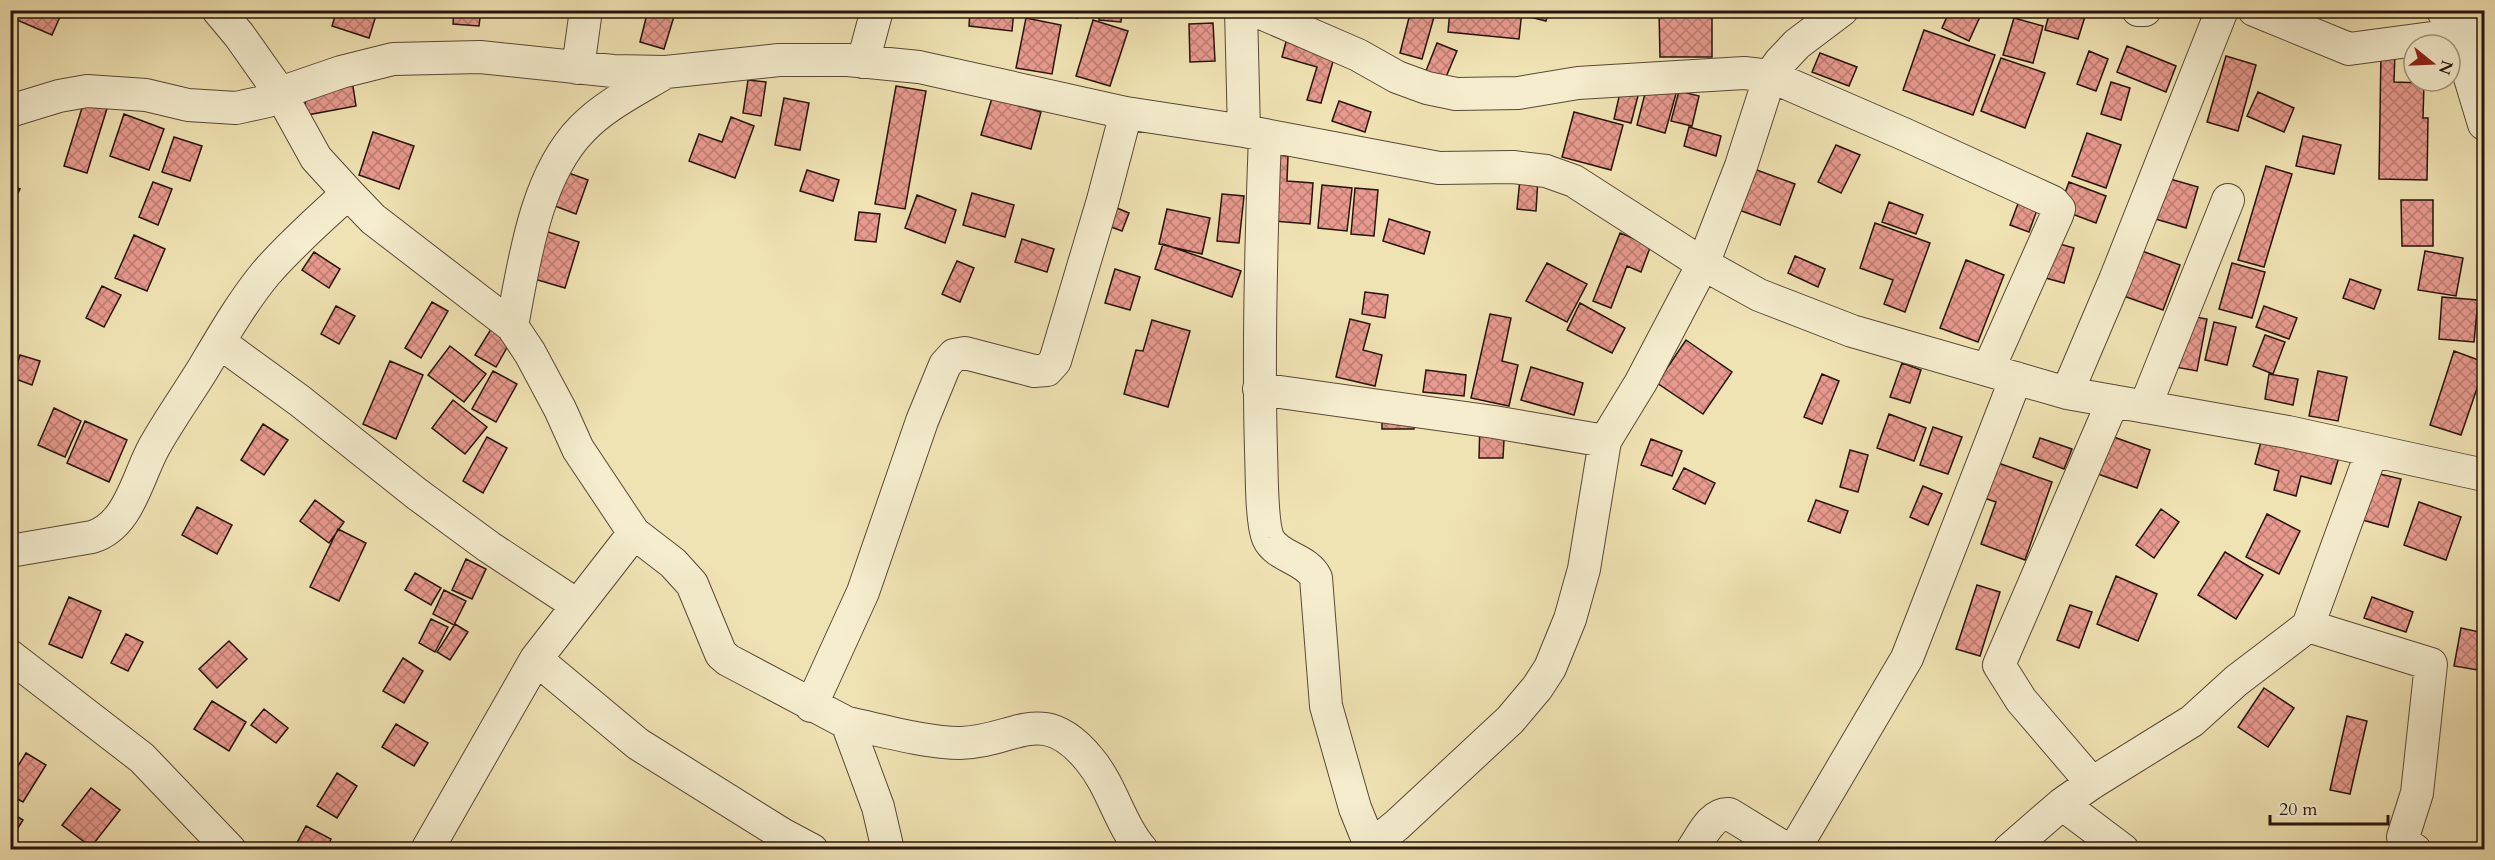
<svg xmlns="http://www.w3.org/2000/svg" width="2495" height="860" viewBox="0 0 2495 860" font-family="Cardo,serif">
  <style>
    .building { fill: url(#building-cross-hatch); stroke: #27140c; stroke-width: 1.5 }
    .lines { fill: none; stroke-linecap: round; stroke-linejoin: round }
    .street-casing { stroke: #594836; stroke-width: 34 }
    .street { stroke: #f5edce; stroke-width: 32 }
  </style>
  <defs>
    <pattern id="building-cross-hatch" width="8" height="8" patternUnits="userSpaceOnUse" patternTransform="scale(1.5)"><rect width="8" height="8" fill="#e89a8e"/><path d="M0 0l8 8M0 8l8-8" fill="none" stroke="#bc7c72"/></pattern>
  </defs>
  <rect width="100%" height="100%" fill="#f0e3b3"/>
  <filter id="stains"><feTurbulence type="fractalNoise" baseFrequency=".00333" numOctaves="4"/><feColorMatrix values="0 0 0 0 .2 0 0 0 0 .09 0 0 0 0 .02 0 0 0 .5 -.17"/></filter>
  <radialGradient id="worn" r=".72"><stop offset=".6" stop-color="#630" stop-opacity="0"/><stop offset="1" stop-color="#630" stop-opacity=".3"/></radialGradient>
  <!-- building -->
  <path class="building" d="M10 10H63L52 35 10 17Z
    M337 10 377 12 369 38 332 26Z
    M454 10H481L479 26 453 24Z
    M648 10H676L664 49 640 42Z
    M970 10H1014L1012 31 969 26Z
    M1056 10H1080L1077 18Z
    M1100 10H1122L1121 22 1099 20Z
    M1411 10H1436L1422 59 1400 53Z
    M1450 10H1522L1519 39 1448 32Z
    M1528 10H1549L1546 21 1526 16Z
    M1950 10H1983L1969 41 1942 28Z
    M2050 10H2087L2078 39 2045 30Z
    M2374 10H2405V11L2375 16Z
    M1659 11H1712V57H1660Z
    M1026 18 1061 25 1052 74 1016 68Z
    M2014 18 2043 26 2033 63 2003 55Z
    M1093 20 1128 31 1110 86 1076 76Z
    M1213 23 1215 61 1190 62 1189 24Z
    M1289 30 1338 44 1321 103 1307 100 1317 67 1282 57Z
    M1924 30 1995 55 1973 115 1903 90Z
    M1437 43 1457 51 1443 84 1424 76Z
    M2127 46 2176 66 2166 92 2117 72Z
    M2089 51 2108 59 2096 91 2077 84Z
    M2381 51H2395L2394 82 2424 83 2423 118H2428L2427 180 2379 179Z
    M1820 53 1857 67 1849 86 1812 72Z
    M2226 56 2256 65 2238 131 2207 122Z
    M2001 58 2045 73 2025 128 1981 111Z
    M352 80 356 106 307 115 303 89Z
    M748 80 766 82 761 116 743 113Z
    M1648 82 1677 90 1665 133 1637 125Z
    M2111 82 2130 88 2121 120 2101 114Z
    M1622 84 1640 88 1631 123 1614 119Z
    M896 86 926 91 905 209 875 204Z
    M1679 91 1699 96 1692 126 1671 121Z
    M2258 92 2294 108 2284 132 2247 116Z
    M86 95 109 102 87 173 64 166Z
    M784 98 809 103 800 150 775 145Z
    M992 98 1041 112 1031 149 981 135Z
    M1339 101 1371 112 1365 132 1332 121Z
    M1574 112 1623 125 1611 170 1562 157Z
    M124 114 164 129 149 170 110 156Z
    M731 117 754 126 735 178 689 161 699 134 722 142Z
    M1689 127 1721 136 1716 156 1684 146Z
    M373 132 414 146 399 189 359 175Z
    M2087 133 2121 145 2106 188 2072 176Z
    M2303 136 2341 145 2334 174 2296 166Z
    M174 137 202 146 190 181 162 172Z
    M1836 145 1860 155 1841 193 1818 182Z
    M1267 154 1288 156 1287 181 1313 183 1310 224 1262 220Z
    M2266 166 2292 174 2264 267 2238 260Z
    M1754 169 1795 184 1780 225 1739 210Z
    M807 170 839 180 833 201 800 191Z
    M566 172 588 180 576 214 555 206Z
    M2153 174 2198 187 2186 228 2142 215Z
    M1520 179H1538L1536 211 1517 209Z
    M153 182 172 189 158 225 139 217Z
    M2069 182 2106 196 2096 223 2059 209Z
    M10 185 20 189 10 209Z
    M1322 185 1352 188 1347 231 1318 228Z
    M1355 188 1378 190 1374 236 1351 234Z
    M972 193 1014 205 1005 237 963 225Z
    M2022 193 2041 199 2029 232 2010 225Z
    M1222 194 1244 196 1239 243 1217 241Z
    M917 195 956 210 945 243 905 228Z
    M2401 200H2433V246H2402Z
    M1100 201 1129 213 1122 231 1092 220Z
    M1889 202 1923 215 1916 234 1882 222Z
    M1167 209 1210 218 1202 254 1159 244Z
    M859 212 880 214 876 242 855 240Z
    M1389 219 1430 232 1424 254 1383 241Z
    M1875 223 1930 243 1905 312 1884 304 1893 280 1860 268Z
    M536 228 579 242 565 288 521 275Z
    M1620 233 1651 245 1641 272 1627 266 1611 308 1593 301Z
    M134 235 165 249 147 291 115 278Z
    M1022 239 1054 249 1047 272 1015 262Z
    M2049 241 2074 248 2064 283 2038 276Z
    M1163 244 1241 271 1232 297 1155 269Z
    M2134 248 2180 265 2163 310 2118 294Z
    M2425 251 2463 258 2456 296 2418 290Z
    M314 252 340 269 329 288 302 270Z
    M1795 256 1825 269 1818 287 1788 273Z
    M1966 260 2004 275 1978 342 1940 328Z
    M957 261 974 268 960 302 942 294Z
    M1547 263 1587 284 1567 322 1526 301Z
    M2232 263 2265 272 2252 318 2219 309Z
    M1115 269 1140 277 1130 310 1105 303Z
    M2350 279 2381 290 2374 309 2343 298Z
    M102 286 121 295 104 327 86 318Z
    M1365 292 1388 295 1385 318 1362 314Z
    M2442 297 2478 300 2474 342 2439 339Z
    M432 302 448 311 421 358 405 348Z
    M1580 303 1625 328 1612 353 1567 330Z
    M336 306 355 316 339 344 321 334Z
    M2264 306 2297 318 2289 339 2256 327Z
    M1490 314 1511 318 1502 361 1518 365 1509 406 1471 398Z
    M2185 315 2207 319 2197 371 2175 367Z
    M1350 319 1370 324 1363 350 1382 355 1375 386 1336 377Z
    M1152 320 1190 331 1168 407 1124 394 1136 350 1143 351Z
    M2214 322 2236 327 2227 365 2205 360Z
    M493 326 513 337 496 367 475 355Z
    M2265 335 2285 342 2273 374 2253 366Z
    M1686 340 1732 372 1703 414 1657 383Z
    M450 346 486 374 464 402 428 375Z
    M2454 351 2484 362V368L2461 435 2430 425Z
    M20 355 40 361 32 385 13 378Z
    M390 361 423 375 396 439 363 424Z
    M1902 363 1921 370 1910 403 1890 397Z
    M1531 367 1583 383 1574 415 1521 400Z
    M1426 370 1466 375 1464 396 1423 392Z
    M493 371 517 384 496 422 472 409Z
    M2318 371 2347 377 2338 421 2309 416Z
    M1822 374 1839 381 1822 424 1804 417Z
    M2269 374 2298 379 2293 405 2265 399Z
    M453 400 487 427 465 454 432 428Z
    M1415 404 1414 429H1382V405Z
    M54 408 81 421 65 457 38 445Z
    M1889 414 1926 428 1914 461 1877 448Z
    M85 421 127 440 109 482 67 463Z
    M1480 421 1505 422 1503 458H1479Z
    M263 424 288 440 264 475 241 460Z
    M1933 427 1962 437 1948 474 1920 465Z
    M2097 431 2150 450 2137 488 2084 469Z
    M2263 434 2339 457 2331 484 2301 476 2296 496 2274 490 2279 471 2255 464Z
    M487 437 507 448 483 493 463 481Z
    M2040 438 2072 449 2064 469 2033 457Z
    M1651 439 1682 451 1672 476 1641 465Z
    M1850 450 1868 455 1858 492 1840 487Z
    M1981 457 2052 482 2025 560 1981 544 1996 502 1969 493Z
    M1684 468 1715 483 1705 504 1673 489Z
    M2367 471 2401 479 2388 527 2355 518Z
    M1923 486 1942 494 1928 525 1910 517Z
    M315 500 344 522 329 543 300 521Z
    M1816 500 1848 511 1840 533 1808 521Z
    M2419 502 2461 517 2446 560 2404 545Z
    M197 507 232 525 217 554 182 535Z
    M2161 509 2179 522 2154 558 2136 545Z
    M2267 514 2300 531 2279 574 2246 557Z
    M338 529 366 543 339 601 310 587Z
    M2225 552 2263 575 2236 619 2198 595Z
    M466 559 486 569 472 599 452 590Z
    M415 573 441 588 431 605 405 590Z
    M2116 576 2157 594 2138 641 2097 624Z
    M2483 583H2484V627L2479 626Z
    M1977 585 2000 592 1980 656 1956 649Z
    M444 590 466 601 454 625 433 614Z
    M69 597 101 611 82 658 49 644Z
    M2372 597 2413 612 2406 632 2364 618Z
    M2070 605 2092 612 2079 648 2057 640Z
    M431 619 448 627 435 652 419 643Z
    M455 624 468 632 450 660 437 652Z
    M2461 628 2484 633V671L2454 666Z
    M126 634 143 642 128 671 111 663Z
    M229 641 247 659 217 688 199 669Z
    M403 658 423 671 404 703 383 691Z
    M2264 688 2294 708 2268 747 2238 727Z
    M212 701 246 722 229 751 194 729Z
    M264 709 288 728 276 743 251 725Z
    M2347 716 2367 721 2350 794 2330 790Z
    M396 724 428 743 414 766 382 747Z
    M2480 724H2484V761H2479Z
    M26 753 46 765 23 802 10 795V779Z
    M337 773 357 786 337 818 317 806Z
    M91 788 120 810 91 847 62 825Z
    M10 812 23 820 13 836 10 834Z
    M306 826 331 839 326 850H293Z"/>
  <g class="lines">
    <!-- street casing -->
    <g class="street-casing">
      <path id="street" d="M218 10 239 35 280 93 316 158 348 193
        M1241 10 1244 131
        M1254 10 1358 55 1397 77 1427 88 1456 94 1518 93 1578 83 1694 76 1744 73 1770 76 1906 135 2053 202 2059 209 2057 215 1988 370
        M2138 10H2145
        M2254 10 2349 49 2454 35
        M2444 13 2484 42
        M2446 18 2464 58 2484 124
        M863 62 877 10
        M578 68 586 10
        M10 111 59 96 87 91 146 95 188 105 236 108 268 101 280 93 341 72 393 59 480 57 613 71 666 72 779 60H848L919 67 1126 113 1244 131 1439 168 1513 167 1546 171 1574 181 1703 264 1759 295 1852 331 2067 393 2288 432 2484 475
        M1265 136C1261 241 1258 346 1261 451 1262 471 1261 521 1268 538 1277 558 1307 558 1316 578L1326 706 1355 808 1372 850
        M512 326C524 263 535 177 582 129 605 105 638 89 666 72
        M219 342 300 401 417 494 489 547 577 605
        M1259 389 1494 422 1605 441
        M2067 393 2115 280 2222 10
        M2145 407 2228 200
        M2372 451 2308 626 2431 664 2417 793 2403 837 2405 844 2415 850
        M10 551 92 537C129 526 137 478 154 447 169 420 187 395 203 369 222 337 242 302 266 273 291 244 320 219 348 193L373 219 512 326 530 353 560 409 578 449 634 533 673 563 692 584 721 654 728 660 847 723 878 807 888 850
        M10 656 142 758 230 850
        M536 659 638 744 782 834 812 850
        M811 706 863 592 922 421 945 365 954 355 965 353 1034 371 1047 370 1055 361 1103 200 1126 113
        M847 723C881 730 926 743 960 743 1015 742 1042 702 1089 759 1112 786 1119 823 1142 850
        M2092 783 2021 700 1999 665 2113 401
        M2062 804 2123 850
        M427 850 536 659 634 533
        M1366 850 1397 825 1510 720 1537 688 1550 668 1570 619 1584 569 1605 441 1641 382 1703 264 1741 166 1770 76 1780 62 1797 44 1842 10
        M1692 850C1702 836 1711 813 1729 814L1788 850
        M1794 850 1907 658 2016 378
        M2009 850 2062 804 2092 783 2192 721 2236 681 2308 626"/>
    </g>
    <!-- street -->
    <use href="#street" class="street"/>
  </g>
  <!-- margin -->
  <rect width="2495" height="860" fill="none" stroke="#f0e3b3" stroke-width="36"/>
  <rect x="12" y="12" width="2471" height="836" fill="none" stroke="#27140c" stroke-width="3"/>
  <rect x="18" y="18" width="2459" height="824" fill="none" stroke="#27140c" stroke-width="1.5"/>
  <!-- north arrow -->
  <g transform="translate(2432 63) rotate(108)"><circle r="28" fill="#f5edce" stroke="#a39680" stroke-width="1.5"/>
  <path d="M0-4.5L10 22L0 15L-10 22Z" fill="#8f2418"/>
  <text y="-9" font-size="16" font-weight="bold" text-anchor="middle" fill="#27140c">N</text>
  </g>
  <!-- scale -->
  <path d="M2270 815v9h118v-9" fill="none" stroke="#27140c" stroke-width="3"/>
  <text x="2279" y="815" font-size="18" fill="#27140c" stroke="#f5edce" stroke-width="4.5" paint-order="stroke">20 m</text>
  <rect width="100%" height="100%" filter="url(#stains)"/>
  <rect width="100%" height="100%" fill="url(#worn)"/>
</svg>
